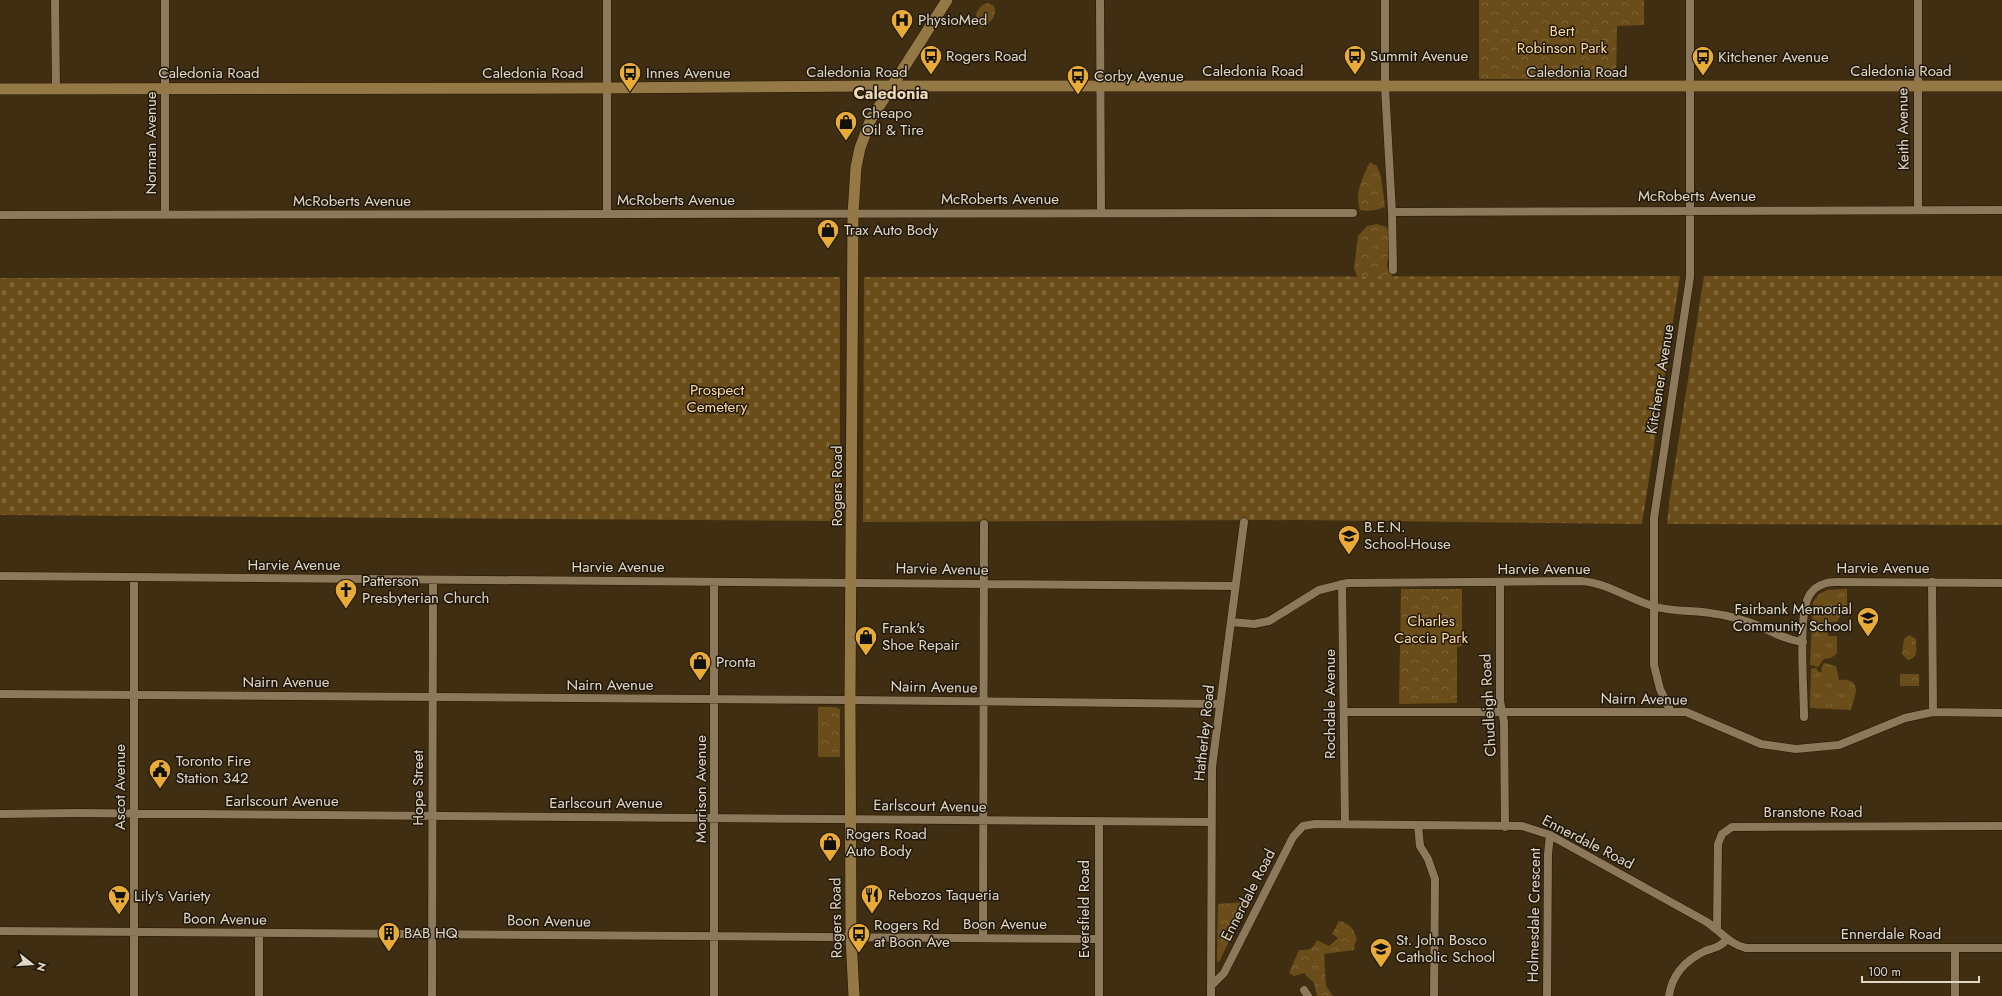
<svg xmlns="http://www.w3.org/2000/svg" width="2002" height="996" viewBox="0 0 2002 996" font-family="Jost,sans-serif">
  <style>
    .grass { fill: url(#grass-tufts) }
    .forest { fill: url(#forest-crowns) }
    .cemetery { fill: url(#cemetery-stones) }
    .pitch { fill: #6a4d19 }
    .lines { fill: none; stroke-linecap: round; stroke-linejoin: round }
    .street-casing { stroke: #261600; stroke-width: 9 }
    .secondary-casing { stroke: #261600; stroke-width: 12 }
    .street { stroke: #8c785a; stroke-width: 8 }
    .secondary { stroke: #947846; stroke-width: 11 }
    .labels { text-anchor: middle; stroke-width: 3; stroke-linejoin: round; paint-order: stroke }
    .poi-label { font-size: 15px; fill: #e1d7c6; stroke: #20180c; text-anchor: start }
    .park-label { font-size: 15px; fill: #fddba6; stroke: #20180c }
    .street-label { font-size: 15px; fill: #e1d7c6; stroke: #20180c }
    .neighbourhood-label { font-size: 16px; font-weight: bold; fill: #f0dab9; stroke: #20180c }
  </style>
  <defs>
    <pattern id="grass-tufts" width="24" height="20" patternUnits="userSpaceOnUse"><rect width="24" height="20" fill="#6a4d19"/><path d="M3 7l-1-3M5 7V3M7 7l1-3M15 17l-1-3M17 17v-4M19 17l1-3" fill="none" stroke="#7f6639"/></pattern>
    <pattern id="forest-crowns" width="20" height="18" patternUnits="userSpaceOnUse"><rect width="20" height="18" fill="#6a4d19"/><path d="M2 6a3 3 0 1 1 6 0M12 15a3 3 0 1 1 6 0" fill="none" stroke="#7f6639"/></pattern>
    <pattern id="cemetery-stones" width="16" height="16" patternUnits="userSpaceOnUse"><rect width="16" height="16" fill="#6a4d19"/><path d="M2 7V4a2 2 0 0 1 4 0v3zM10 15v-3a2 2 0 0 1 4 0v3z" fill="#7f6639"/></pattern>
  </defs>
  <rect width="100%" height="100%" fill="#3f2e11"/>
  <!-- grass -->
  <path class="grass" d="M1847 589V613L1840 616 1837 622H1828V636H1837V653L1831 658 1824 659 1818 667 1810 665 1813 602 1819 594 1827 590Z
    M1824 663 1836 666 1839 680C1846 678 1856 681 1856 690 1856 696 1852 703 1851 710L1810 708 1811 669 1816 668 1819 672H1822L1821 669Z"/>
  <!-- forest -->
  <path class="forest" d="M1479 0H1644V25L1617 26 1616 79H1479Z
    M988 3 994 6C998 17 989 24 981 28L975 22C976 13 978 5 988 3Z
    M1370 162 1377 166 1381 176 1385 207C1376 210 1369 212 1360 210 1354 194 1363 176 1370 162Z
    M1377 224 1386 227 1390 232 1387 267 1396 281 1363 280 1357 276 1354 269 1358 236 1367 226Z
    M1401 589H1462V646L1457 647V703L1399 704Z
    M1909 635 1916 639C1916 648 1919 658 1908 660L1902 654 1904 639Z
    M1900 674H1919V686H1900Z
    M818 707H835L840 709V757H818Z
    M1248 902 1219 962 1217 961 1218 904Z
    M1339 921C1349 922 1355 931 1357 940L1355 943 1354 950 1324 954 1326 986 1333 996H1317L1314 983 1304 973 1294 976 1289 973 1299 950C1310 950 1312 950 1317 940L1329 946 1338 938 1332 934Z"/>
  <!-- cemetery -->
  <path class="cemetery" d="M1680 276 1642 524 1298 520 863 522 864 277Z
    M1704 276H2002V525L1667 524 1670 496Z
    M840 277V521L0 515V278Z"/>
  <!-- pitch -->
  <path class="pitch" d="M1554 46 1579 47 1578 63 1553 62Z"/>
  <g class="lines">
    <!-- street casing -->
    <g class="street-casing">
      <path id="street" d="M55 0 56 88
        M1100 0 1101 213
        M1385 0V87L1392 212 1393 270
        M1918 0V210
        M1392 212 2002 210
        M607 214V0
        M0 215 1353 213
        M165 215V0
        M0 576 1235 586
        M1500 582V701L1504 722 1505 827
        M1932 582 1933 712
        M1342 584 1345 824
        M1231 622 1254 624 1269 621 1319 590 1348 583 1581 581C1608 583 1630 600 1656 607 1676 612 1696 610 1716 614 1727 615 1738 619 1749 622 1767 628 1783 640 1803 642
        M0 694 850 700 1220 704
        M1344 712H1686L1761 744 1796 749 1839 745 1905 718 1933 712 2002 713
        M1671 712 1660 689 1654 665V518L1690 277V0
        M1804 717C1804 691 1798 619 1808 598 1813 587 1824 582 1836 582L2002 583
        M0 814 76 813 1212 822
        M1418 825 1420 846 1428 859 1435 879 1434 996
        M1717 929 1718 844 1722 834 1732 827 2002 826
        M0 931 1097 939
        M259 933V996
        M983 938 984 524
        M1955 948V996
        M1211 986 1224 973 1293 837 1303 826 1315 824 1522 826 1550 835 1705 921C1720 930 1728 944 1746 948H2002
        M1304 990 1308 996
        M134 996V578
        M432 996 433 580
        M714 996V582
        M1099 996V822
        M1211 996 1212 767 1244 522
        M1547 996 1548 854 1550 835
        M1669 996C1672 974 1686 960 1705 951 1714 948 1721 947 1727 939"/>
    </g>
    <!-- secondary casing -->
    <g class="secondary-casing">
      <path id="secondary" d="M0 89 599 88 878 86H2002
        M854 996 851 938 850 700 853 214 856 167 860 148 871 119 947 0"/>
    </g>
    <!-- street -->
    <use href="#street" class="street"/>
    <!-- secondary -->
    <use href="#secondary" class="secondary"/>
  </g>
  <!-- icons -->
  <defs>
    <g id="hospital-pin" transform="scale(1.15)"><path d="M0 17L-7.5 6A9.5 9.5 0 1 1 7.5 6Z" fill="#e9ab38" stroke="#20180c"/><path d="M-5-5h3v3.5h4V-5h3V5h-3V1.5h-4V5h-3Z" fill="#111"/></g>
    <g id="bus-pin" transform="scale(1.15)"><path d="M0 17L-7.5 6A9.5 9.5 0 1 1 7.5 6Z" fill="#e9ab38" stroke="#20180c"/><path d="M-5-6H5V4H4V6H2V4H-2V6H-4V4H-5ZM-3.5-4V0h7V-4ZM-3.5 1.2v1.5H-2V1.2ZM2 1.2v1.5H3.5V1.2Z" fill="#111"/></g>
    <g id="shop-pin" transform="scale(1.15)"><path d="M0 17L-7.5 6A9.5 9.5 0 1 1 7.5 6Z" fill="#e9ab38" stroke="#20180c"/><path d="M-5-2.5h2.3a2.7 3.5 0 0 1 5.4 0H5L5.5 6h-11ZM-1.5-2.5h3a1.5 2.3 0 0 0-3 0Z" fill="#111"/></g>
    <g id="school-pin" transform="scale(1.15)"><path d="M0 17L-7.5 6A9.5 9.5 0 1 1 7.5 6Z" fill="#e9ab38" stroke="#20180c"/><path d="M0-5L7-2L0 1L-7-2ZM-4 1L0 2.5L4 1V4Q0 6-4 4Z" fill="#111"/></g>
    <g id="church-pin" transform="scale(1.15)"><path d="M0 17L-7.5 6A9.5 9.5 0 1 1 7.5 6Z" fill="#e9ab38" stroke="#20180c"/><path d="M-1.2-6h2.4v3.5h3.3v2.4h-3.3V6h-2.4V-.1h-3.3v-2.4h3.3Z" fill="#111"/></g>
    <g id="civic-pin" transform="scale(1.15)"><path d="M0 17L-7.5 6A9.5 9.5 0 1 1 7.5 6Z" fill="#e9ab38" stroke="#20180c"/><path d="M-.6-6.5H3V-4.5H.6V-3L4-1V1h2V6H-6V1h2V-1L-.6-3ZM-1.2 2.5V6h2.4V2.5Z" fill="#111"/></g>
    <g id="restaurant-pin" transform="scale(1.15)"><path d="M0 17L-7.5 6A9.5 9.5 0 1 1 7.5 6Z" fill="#e9ab38" stroke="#20180c"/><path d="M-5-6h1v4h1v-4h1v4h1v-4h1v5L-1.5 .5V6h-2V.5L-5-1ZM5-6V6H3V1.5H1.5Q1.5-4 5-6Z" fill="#111"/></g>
    <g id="supermarket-pin" transform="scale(1.15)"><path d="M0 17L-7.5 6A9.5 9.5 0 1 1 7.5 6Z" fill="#e9ab38" stroke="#20180c"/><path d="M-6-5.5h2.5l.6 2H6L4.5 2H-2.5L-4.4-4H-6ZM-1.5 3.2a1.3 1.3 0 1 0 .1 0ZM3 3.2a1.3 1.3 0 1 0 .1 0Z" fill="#111"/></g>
    <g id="building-pin" transform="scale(1.15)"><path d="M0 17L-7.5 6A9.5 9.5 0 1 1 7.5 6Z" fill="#e9ab38" stroke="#20180c"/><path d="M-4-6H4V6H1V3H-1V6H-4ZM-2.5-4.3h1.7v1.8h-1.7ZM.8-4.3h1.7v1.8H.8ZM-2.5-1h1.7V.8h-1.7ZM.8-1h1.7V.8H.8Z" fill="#111"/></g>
  </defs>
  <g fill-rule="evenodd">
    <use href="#hospital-pin" x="902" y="20"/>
    <use href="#bus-pin" x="931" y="56"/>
    <use href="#bus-pin" x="1355" y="56"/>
    <use href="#bus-pin" x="1703" y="57"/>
    <use href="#bus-pin" x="630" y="73"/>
    <use href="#bus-pin" x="1078" y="76"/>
    <use href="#shop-pin" x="846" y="122"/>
    <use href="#shop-pin" x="828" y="230"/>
    <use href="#school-pin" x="1349" y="536"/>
    <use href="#church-pin" x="346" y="590"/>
    <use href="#school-pin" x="1868" y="618"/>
    <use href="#shop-pin" x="866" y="637"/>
    <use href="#shop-pin" x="700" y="662"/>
    <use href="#civic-pin" x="160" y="770"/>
    <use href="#shop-pin" x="830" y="843"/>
    <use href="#restaurant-pin" x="872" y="895"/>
    <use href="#supermarket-pin" x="119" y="896"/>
    <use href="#building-pin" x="389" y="933"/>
    <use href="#bus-pin" x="859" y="934"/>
    <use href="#school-pin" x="1381" y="949"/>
  </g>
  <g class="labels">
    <!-- poi labels -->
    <g class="poi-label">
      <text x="918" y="25">PhysioMed</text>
      <text x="946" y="61">Rogers Road</text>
      <text x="1370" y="61">Summit Avenue</text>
      <text x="1718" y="62">Kitchener Avenue</text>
      <text x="646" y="78">Innes Avenue</text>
      <text x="1094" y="81">Corby Avenue</text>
      <text x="862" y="118">Cheapo<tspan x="862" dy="17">Oil &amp; Tire</tspan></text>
      <text x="844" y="235">Trax Auto Body</text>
      <text x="1364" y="532">B.E.N.<tspan x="1364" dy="17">School-House</tspan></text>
      <text x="362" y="586">Patterson<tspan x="362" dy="17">Presbyterian Church</tspan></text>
      <text x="1852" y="614" text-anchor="end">Fairbank Memorial<tspan x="1852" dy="17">Community School</tspan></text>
      <text x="882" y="633">Frank's<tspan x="882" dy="17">Shoe Repair</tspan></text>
      <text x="716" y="667">Pronta</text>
      <text x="176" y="766">Toronto Fire<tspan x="176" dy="17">Station 342</tspan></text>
      <text x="846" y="839">Rogers Road<tspan x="846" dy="17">Auto Body</tspan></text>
      <text x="888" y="900">Rebozos Taqueria</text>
      <text x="134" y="901">Lily's Variety</text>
      <text x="874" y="930">Rogers Rd<tspan x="874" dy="17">at Boon Ave</tspan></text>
      <text x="404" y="938">BAB HQ</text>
      <text x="1396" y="945">St. John Bosco<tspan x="1396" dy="17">Catholic School</tspan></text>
    </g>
    <!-- park labels -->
    <g class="park-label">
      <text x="1562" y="36">Bert<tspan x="1562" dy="17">Robinson Park</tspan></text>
      <text x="717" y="395">Prospect<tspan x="717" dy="17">Cemetery</tspan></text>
      <text x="1431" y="626">Charles<tspan x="1431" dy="17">Caccia Park</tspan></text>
    </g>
    <!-- street labels -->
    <g class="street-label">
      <text x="1253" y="76">Caledonia Road</text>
      <text x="1901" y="76">Caledonia Road</text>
      <text x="857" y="77">Caledonia Road</text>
      <text x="1577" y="77">Caledonia Road</text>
      <text x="209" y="78">Caledonia Road</text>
      <text x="533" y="78">Caledonia Road</text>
      <text transform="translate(1903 129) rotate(-91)" y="5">Keith Avenue</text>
      <text transform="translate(151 143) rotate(-90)" y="5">Norman Avenue</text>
      <text x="1697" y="201">McRoberts Avenue</text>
      <text x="1000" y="204">McRoberts Avenue</text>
      <text x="676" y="205">McRoberts Avenue</text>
      <text x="352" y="206">McRoberts Avenue</text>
      <text transform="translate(1660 379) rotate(-81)" y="5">Kitchener Avenue</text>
      <text transform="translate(837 486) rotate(-90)" y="5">Rogers Road</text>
      <text x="294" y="570">Harvie Avenue</text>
      <text x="618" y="572">Harvie Avenue</text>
      <text x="1883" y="573">Harvie Avenue</text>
      <text transform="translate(942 569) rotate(1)" y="5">Harvie Avenue</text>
      <text x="1544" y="574">Harvie Avenue</text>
      <text x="286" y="687">Nairn Avenue</text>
      <text x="610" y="690">Nairn Avenue</text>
      <text transform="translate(934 687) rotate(1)" y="5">Nairn Avenue</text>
      <text transform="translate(1644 699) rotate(1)" y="5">Nairn Avenue</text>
      <text transform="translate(1330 704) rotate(-90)" y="5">Rochdale Avenue</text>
      <text transform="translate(1488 705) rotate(-93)" y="5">Chudleigh Road</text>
      <text transform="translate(1204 733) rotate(-84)" y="5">Hatherley Road</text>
      <text transform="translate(120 787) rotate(-90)" y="5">Ascot Avenue</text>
      <text transform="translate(418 788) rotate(-90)" y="5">Hope Street</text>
      <text transform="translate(701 789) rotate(-90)" y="5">Morrison Avenue</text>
      <text x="282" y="806">Earlscourt Avenue</text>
      <text x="606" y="808">Earlscourt Avenue</text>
      <text transform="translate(930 806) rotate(1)" y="5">Earlscourt Avenue</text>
      <text x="1813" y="817">Branstone Road</text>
      <text transform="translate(1588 842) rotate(27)" y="5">Ennerdale Road</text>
      <text transform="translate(1248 895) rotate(-63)" y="5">Ennerdale Road</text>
      <text transform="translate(1084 909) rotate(-90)" y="5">Eversfield Road</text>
      <text transform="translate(1534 915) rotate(-89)" y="5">Holmesdale Crescent</text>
      <text transform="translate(836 918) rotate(-91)" y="5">Rogers Road</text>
      <text transform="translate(225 919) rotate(1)" y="5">Boon Avenue</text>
      <text transform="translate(549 921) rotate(1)" y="5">Boon Avenue</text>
      <text x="1005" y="929">Boon Avenue</text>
      <text x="1891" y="939">Ennerdale Road</text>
    </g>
    <!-- neighbourhood labels -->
    <g class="neighbourhood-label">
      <text x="891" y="99">Caledonia</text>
    </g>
  </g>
  <!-- north arrow -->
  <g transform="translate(32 964) rotate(107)" stroke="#20180c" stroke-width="3" paint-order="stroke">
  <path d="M0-3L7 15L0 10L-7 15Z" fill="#e1d7c6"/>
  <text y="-6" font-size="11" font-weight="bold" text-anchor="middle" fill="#e1d7c6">N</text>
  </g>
  <!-- scale -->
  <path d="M1862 976v6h117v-6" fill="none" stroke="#e1d7c6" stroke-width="2"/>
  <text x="1868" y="976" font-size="12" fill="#e1d7c6" stroke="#20180c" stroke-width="3" paint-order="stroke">100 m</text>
</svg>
